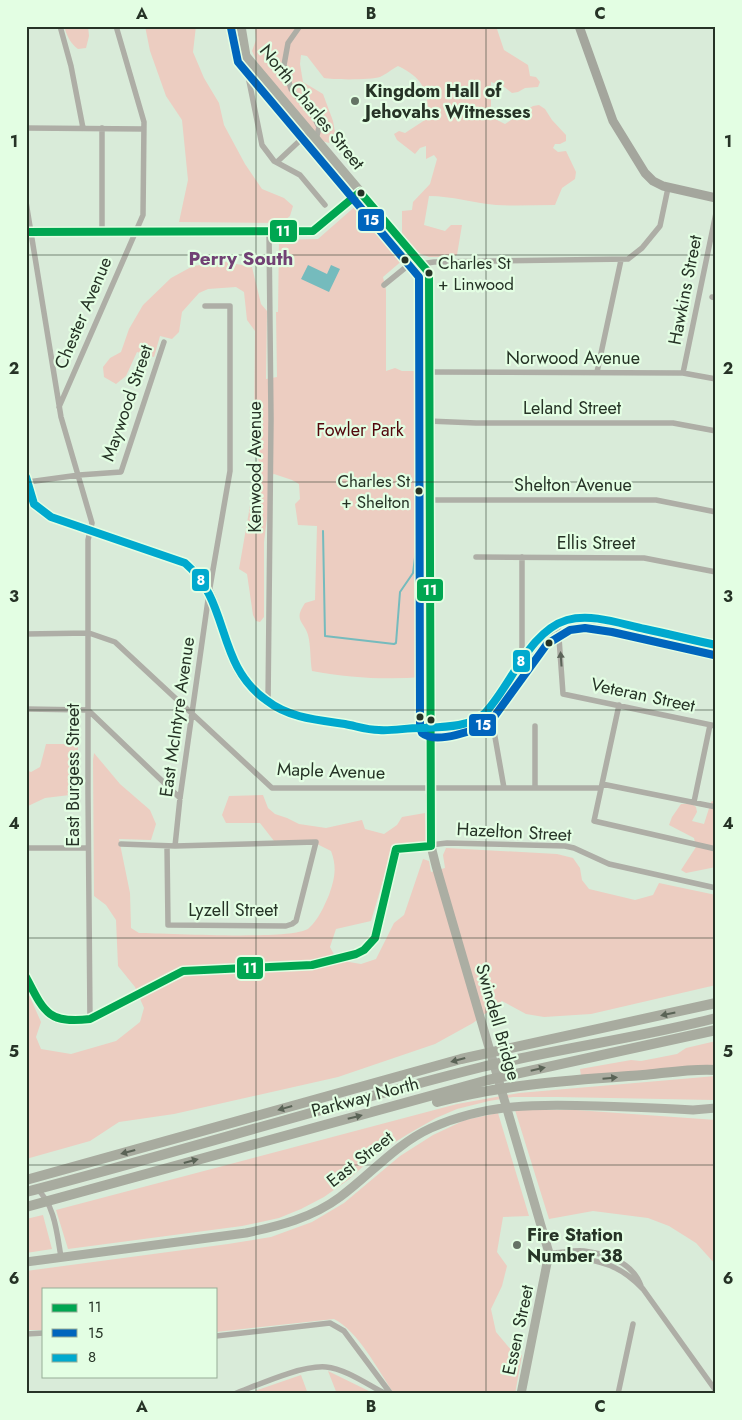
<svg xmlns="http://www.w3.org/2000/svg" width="742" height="1420" viewBox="0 0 742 1420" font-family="Jost,sans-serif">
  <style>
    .green { fill: #eccdc1 }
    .water { fill: #75bbbd }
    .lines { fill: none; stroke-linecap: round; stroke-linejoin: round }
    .stream { stroke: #75bbbd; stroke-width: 2 }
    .street { stroke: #aeaea6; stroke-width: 5.5 }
    .secondary { stroke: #abaea3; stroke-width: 9 }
    .primary { stroke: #a4a69d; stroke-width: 9 }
    .highway { stroke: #a8ab9f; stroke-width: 10 }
    .bus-1-casing { stroke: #e3fee3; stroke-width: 11 }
    .bus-2-casing { stroke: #e3fee3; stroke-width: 11 }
    .bus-3-casing { stroke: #e3fee3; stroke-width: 11 }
    .bus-1 { stroke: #00a651; stroke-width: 8 }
    .bus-2 { stroke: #0065bd; stroke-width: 8 }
    .bus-3 { stroke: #00a9ce; stroke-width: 8 }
    .oneway { fill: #5c6459 }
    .oneway2 { fill: #5a6356 }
    .grid { fill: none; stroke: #263326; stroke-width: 1; stroke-opacity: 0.55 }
    .poi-dot { fill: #657365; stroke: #e3fee3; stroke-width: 2 }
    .bus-dot { fill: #263326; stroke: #e3fee3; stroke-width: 2 }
    .labels { text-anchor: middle; stroke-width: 4.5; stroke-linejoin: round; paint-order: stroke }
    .bus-label { font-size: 17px; fill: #263326; stroke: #e3fee3; text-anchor: start }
    .poi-label { font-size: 18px; font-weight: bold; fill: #263326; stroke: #e3fee3; text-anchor: start }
    .street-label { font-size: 18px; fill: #263326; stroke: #e3fee3 }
    .park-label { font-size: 18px; fill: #52060b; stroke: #e3fee3 }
    .neighbourhood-label { font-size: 19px; font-weight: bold; fill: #714174; stroke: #e3fee3 }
    .line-badge { stroke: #e3fee3; stroke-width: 2 }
    .badge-label { font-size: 14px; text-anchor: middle; font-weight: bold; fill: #fff }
    .neatline { fill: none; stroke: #263326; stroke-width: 2 }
    .grid-label { font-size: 16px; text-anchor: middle; font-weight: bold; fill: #263326 }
  </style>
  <rect width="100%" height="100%" fill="#d9ebd9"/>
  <!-- green -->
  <path class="green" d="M64 26H88L89 36 86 48 78 49C70 43 67 36 64 26Z
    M145 26H196L193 52 204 78 219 103 224 125 245 164 262 189 284 198 293 206 290 216 281 223 179 222 188 180 182 120 166 96 150 51Z
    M255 26H496L504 50 528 65 530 76 536 77 540 82 538 87 525 88 518 92 512 93 503 86 491 82V117L505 124 533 106 539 105 545 109 552 120 566 135V141L560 144H555L553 148 558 152 566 151 576 172 575 179 562 188 555 205C535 205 515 206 496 205 473 203 452 196 429 196L424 225 445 231 451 225H462L457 255 446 257H429L416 252 402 236V211L412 210 413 202 430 184 437 159 434 155 426 159V146L420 148 415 154 397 140 394 134 399 131 405 133 428 118C429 91 423 78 398 66 392 69 385 75 380 77 372 80 333 80 324 78L307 56 301 55 300 64 303 82 323 94 333 121 335 132 329 143 322 141 281 91 260 68 252 51 256 40Z
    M359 203 404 259 383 277 386 290V371L395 368 402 371H423L424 677C386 680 350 678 312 671 310 660 311 646 308 635 304 621 293 621 305 603L315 600 317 526 298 525 295 504 300 499 299 484 292 480 274 474 269 477 268 510 264 542V617L260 622 256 621 253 615 247 574 239 569 251 500 253 470 259 462 254 440 255 331 247 320 244 292 236 287 208 289 199 293 182 312 179 332 172 339 160 336 154 357 137 352 126 376 116 384 104 377 103 367 110 358 121 352 129 329 143 305 171 278 193 266 226 262 252 267 261 304 267 311 266 379 277 377 276 312H278L279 240 318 239Z
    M46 744H78V794L45 798 26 807V770L31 772 40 767Z
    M94 753 120 784 150 810 156 824 151 840 119 839 130 893 131 928 139 933C166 933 295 941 309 928 319 919 324 906 329 895 335 878 337 867 331 851L309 840 274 841 260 823H226L222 815 229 796 263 795 268 808 275 814 287 818 299 824 326 828 362 820 365 829 384 834 397 825 402 817 425 813 427 842 393 847 371 921 336 929 330 947 337 960 361 964 376 959 394 923 404 915 423 859 429 861 431 872 445 868 443 855 446 848 557 854 573 858 580 868 582 880 589 889 635 900 653 895 659 883 716 895V985L591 1014 544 1017 526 1014 502 1001 473 1023 435 1044 338 1077 174 1114 119 1122 90 1141 26 1159V988L41 1022 36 1037 41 1049 71 1054 116 1041 140 1022 144 1008 135 987 118 966 116 920 106 905 94 896 93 760Z
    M716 799V867L686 873 681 870 696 847 694 838 669 825 672 817 681 804H692L696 807 697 812 692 821 704 824 711 802Z
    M716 1041V1065L581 1076 580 1069 631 1060 641 1061 677 1054 686 1048Z
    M716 1076 715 1100 557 1097H513L489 1101 457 1109 436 1118 408 1134 378 1153 348 1180 324 1197 301 1209 279 1218 242 1226 68 1249 56 1210 457 1104 519 1093Z
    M515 1110H576L716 1120V1265L696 1243 669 1226 648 1218 593 1211 549 1219Z
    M498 1113 529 1216 503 1217 497 1252 507 1266 502 1286 491 1309 496 1332 512 1351 522 1355 515 1394H397L393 1392C378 1370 358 1331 334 1319L216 1332V1289H44V1330H26V1271L228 1244 271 1237 312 1222 344 1203 400 1156 433 1135 465 1120Z
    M43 1215 52 1249 26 1253V1219Z
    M328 1371 375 1394H337Z
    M301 1375 308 1394H246Z"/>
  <!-- water -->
  <path class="water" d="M308 265 327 274 331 265 340 269 329 292 301 279Z"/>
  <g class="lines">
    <!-- stream -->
    <path class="stream" d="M323 531 325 636 394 644 396 643 400 592 413 573 420 519"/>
    <!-- street -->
    <path class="street" d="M60 26 71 66 83 128
      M300 26 288 43 284 65 291 89 314 117 319 127 316 140
      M247 58 248 76 262 145 274 161 300 175 325 205
      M26 128 144 129
      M277 162 309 132
      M26 202 61 417 92 523 88 540V793L90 1019
      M26 232 313 231 360 192
      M102 232V128
      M421 264 434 262 628 259 642 248 660 226 668 188
      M384 285 416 259
      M712 297 716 298
      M429 372 683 373 716 379
      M597 372 621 260
      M683 373 716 213
      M59 407 143 215 144 122 116 26
      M428 421 476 423H673L716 431
      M28 482 79 475 121 472 164 342
      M428 500H656L716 512
      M476 557 644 558 716 572
      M558 624 563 694 716 726
      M26 634 89 633 115 642 272 788H601
      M522 662V557
      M268 703 271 419 269 231
      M619 705 594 821 716 849
      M26 709 88 710 180 798
      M485 713 492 720 504 788
      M602 784 716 807
      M535 788V726
      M694 802 710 725
      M121 844 175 846 316 842 296 921 292 924 286 926 168 925 167 846
      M175 846 180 798 209 593 230 471V306H205
      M26 848H88
      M26 977C44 1012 47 1026 90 1019L183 971 312 965 356 954 364 950 375 938 396 849 447 843 565 846 574 848 609 864 716 888
      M36 1188C55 1204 57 1234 61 1257
      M549 1253C561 1253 573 1250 584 1251 607 1254 633 1263 641 1286
      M562 1253C598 1263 615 1260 643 1289L716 1391
      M26 1334 44 1333
      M216 1336 330 1323 344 1331 391 1394
      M234 1394C258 1385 301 1365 326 1367 346 1369 368 1385 386 1394
      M618 1394 633 1324"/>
    <!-- secondary -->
    <path class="secondary" d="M241 26 246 56 429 273 430 781
      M26 476 34 504 51 517 185 563C222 586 219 647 244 679 254 692 267 703 282 710 301 719 323 721 344 724 356 726 367 729 378 730 388 730 399 729 408 728 433 727 465 729 485 713L540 637 560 623 568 620 585 618 614 622 716 645
      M430 795 431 846 436 866 549 1253 521 1394
      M26 1262 246 1233C279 1226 312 1218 340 1197 371 1174 396 1144 431 1128 486 1103 539 1104 598 1106 630 1107 662 1108 693 1110L716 1108"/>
    <!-- primary -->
    <path class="primary" d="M579 26 613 121 645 173 653 181 663 186 716 198"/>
    <!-- highway -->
    <path class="highway" d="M437 1102C504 1084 574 1080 643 1075 665 1073 695 1068 716 1070
      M26 1180 461 1059 716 1003
      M26 1192C179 1152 330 1105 482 1067 560 1048 639 1038 716 1018
      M26 1207 488 1080 716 1030"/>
    <!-- bus-1 casing -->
    <g class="bus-1-casing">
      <path id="bus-1" d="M26 232 313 231 360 192 429 273 431 846 396 849 375 938 364 950 356 954 312 965 183 971 90 1019C48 1024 44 1012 26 977"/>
    </g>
    <!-- bus-2 casing -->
    <g class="bus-2-casing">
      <path id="bus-2" d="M231 28 238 62 419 277 420 727 422 733C436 745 477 730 491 721L547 644 570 630 585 628 612 632 714 655"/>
    </g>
    <!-- bus-3 casing -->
    <g class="bus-3-casing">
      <path id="bus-3" d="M26 477 34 504 51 517 185 563C231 602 215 664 266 700 289 718 317 720 345 724 356 726 367 730 379 730 392 731 406 728 420 728 440 727 470 728 485 713 511 686 529 631 567 620 592 613 621 624 645 629 669 634 692 640 716 645"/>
    </g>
    <!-- bus-1 -->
    <use href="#bus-1" class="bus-1"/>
    <!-- bus-2 -->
    <use href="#bus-2" class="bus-2"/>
    <!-- bus-3 -->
    <use href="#bus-3" class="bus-3"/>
  </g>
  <!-- one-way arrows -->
  <defs><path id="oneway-solid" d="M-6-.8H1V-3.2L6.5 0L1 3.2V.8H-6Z" transform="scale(1.25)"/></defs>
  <use class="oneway" href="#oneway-solid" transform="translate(561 659) rotate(-94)"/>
  <g class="oneway2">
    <use href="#oneway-solid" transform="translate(668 1014) rotate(168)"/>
    <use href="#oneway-solid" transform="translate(458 1060) rotate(165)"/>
    <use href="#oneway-solid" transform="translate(538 1069) rotate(-13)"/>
    <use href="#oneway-solid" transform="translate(610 1078) rotate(-5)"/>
    <use href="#oneway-solid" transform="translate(285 1108) rotate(164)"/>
    <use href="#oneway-solid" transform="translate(355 1117) rotate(-14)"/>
    <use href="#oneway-solid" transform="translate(128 1152) rotate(165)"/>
    <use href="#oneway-solid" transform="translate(191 1161) rotate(-15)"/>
  </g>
  <!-- grid -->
  <path class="grid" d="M256 26V1394M486 26V1394M26 255H716M26 482H716M26 710H716M26 938H716M26 1165H716"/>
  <!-- markers -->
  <g class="poi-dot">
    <circle cx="355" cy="101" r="5"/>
    <circle cx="517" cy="1245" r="5"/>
  </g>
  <g class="bus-dot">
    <circle cx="361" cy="193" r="4.5"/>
    <circle cx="405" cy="260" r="4.5"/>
    <circle cx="429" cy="273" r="4.5"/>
    <circle cx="419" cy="491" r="4.5"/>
    <circle cx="549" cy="643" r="4.5"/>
    <circle cx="420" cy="717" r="4.5"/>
    <circle cx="431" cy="720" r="4.5"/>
  </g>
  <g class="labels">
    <!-- bus labels -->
    <g class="bus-label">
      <text x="438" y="269">Charles St<tspan x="438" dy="21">+ Linwood</tspan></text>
      <text x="410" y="487" text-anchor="end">Charles St<tspan x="410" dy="21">+ Shelton</tspan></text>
    </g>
    <!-- poi labels -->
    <g class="poi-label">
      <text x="365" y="97">Kingdom Hall of<tspan x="365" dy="21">Jehovahs Witnesses</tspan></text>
      <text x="527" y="1241">Fire Station<tspan x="527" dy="21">Number 38</tspan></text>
    </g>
    <!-- street labels -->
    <g class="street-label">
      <text transform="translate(312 107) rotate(51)" y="6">North Charles Street</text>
      <text transform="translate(685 290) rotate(-79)" y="6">Hawkins Street</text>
      <text transform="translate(83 313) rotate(-67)" y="6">Chester Avenue</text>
      <text x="573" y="364">Norwood Avenue</text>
      <text transform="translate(127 403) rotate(-71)" y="6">Maywood Street</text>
      <text x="572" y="414">Leland Street</text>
      <text transform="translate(255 467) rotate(-90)" y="6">Kenwood Avenue</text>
      <text x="573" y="491">Shelton Avenue</text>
      <text x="596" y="549">Ellis Street</text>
      <text transform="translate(643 695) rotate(12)" y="6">Veteran Street</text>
      <text transform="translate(177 717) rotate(-82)" y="6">East McIntyre Avenue</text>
      <text transform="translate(331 771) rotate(2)" y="6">Maple Avenue</text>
      <text transform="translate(73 775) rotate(-90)" y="6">East Burgess Street</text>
      <text transform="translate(514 832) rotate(3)" y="6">Hazelton Street</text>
      <text x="233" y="916">Lyzell Street</text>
      <text transform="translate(498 1022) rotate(74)" y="6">Swindell Bridge</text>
      <text transform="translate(365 1097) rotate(-15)" y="6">Parkway North</text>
      <text transform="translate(360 1159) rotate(-38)" y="6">East Street</text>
      <text transform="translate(518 1330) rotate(-78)" y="6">Essen Street</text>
    </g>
    <!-- park labels -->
    <g class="park-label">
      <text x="360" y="436">Fowler Park</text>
    </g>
    <!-- neighbourhood labels -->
    <g class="neighbourhood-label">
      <text x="241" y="265">Perry South</text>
    </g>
  </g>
  <g class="line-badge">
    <rect x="357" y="208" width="28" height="24" rx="5" fill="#0065bd"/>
    <rect x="269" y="219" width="29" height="24" rx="5" fill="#00a651"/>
    <rect x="191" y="568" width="19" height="24" rx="5" fill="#00a9ce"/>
    <rect x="416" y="578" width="28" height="24" rx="5" fill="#00a651"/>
    <rect x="512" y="649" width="19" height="24" rx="5" fill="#00a9ce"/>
    <rect x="468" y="713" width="29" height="24" rx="5" fill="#0065bd"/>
    <rect x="236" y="956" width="28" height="24" rx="5" fill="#00a651"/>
  </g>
  <g class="badge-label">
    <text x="371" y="225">15</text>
    <text x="283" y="236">11</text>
    <text x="201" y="585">8</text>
    <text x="430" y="595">11</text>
    <text x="521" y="666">8</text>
    <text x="483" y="730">15</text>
    <text x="250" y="973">11</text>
  </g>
  <!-- border -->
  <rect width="742" height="1420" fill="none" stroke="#e3fee3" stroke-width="55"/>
  <!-- legend -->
  <rect x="42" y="1288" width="175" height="90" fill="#e3fee3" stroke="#97ad97"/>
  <rect x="52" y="1304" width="25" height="8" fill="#00a651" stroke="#97ad97"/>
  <text x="88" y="1312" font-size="15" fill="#263326">11</text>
  <rect x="52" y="1329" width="25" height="8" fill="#0065bd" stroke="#97ad97"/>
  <text x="88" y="1338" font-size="15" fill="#263326">15</text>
  <rect x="52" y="1354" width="25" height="8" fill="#00a9ce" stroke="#97ad97"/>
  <text x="88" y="1362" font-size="15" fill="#263326">8</text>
  <rect x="28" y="28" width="686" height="1364" class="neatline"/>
  <g class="grid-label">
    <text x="142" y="19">A</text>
    <text x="371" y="19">B</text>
    <text x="600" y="19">C</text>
    <text x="14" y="147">1</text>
    <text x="728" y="147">1</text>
    <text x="14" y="374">2</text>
    <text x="728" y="374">2</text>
    <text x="14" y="602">3</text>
    <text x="728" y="602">3</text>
    <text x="14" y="829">4</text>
    <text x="728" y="829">4</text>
    <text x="14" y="1057">5</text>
    <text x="728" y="1057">5</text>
    <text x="14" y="1284">6</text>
    <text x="728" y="1284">6</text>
    <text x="142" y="1412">A</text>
    <text x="371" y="1412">B</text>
    <text x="600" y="1412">C</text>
  </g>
</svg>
